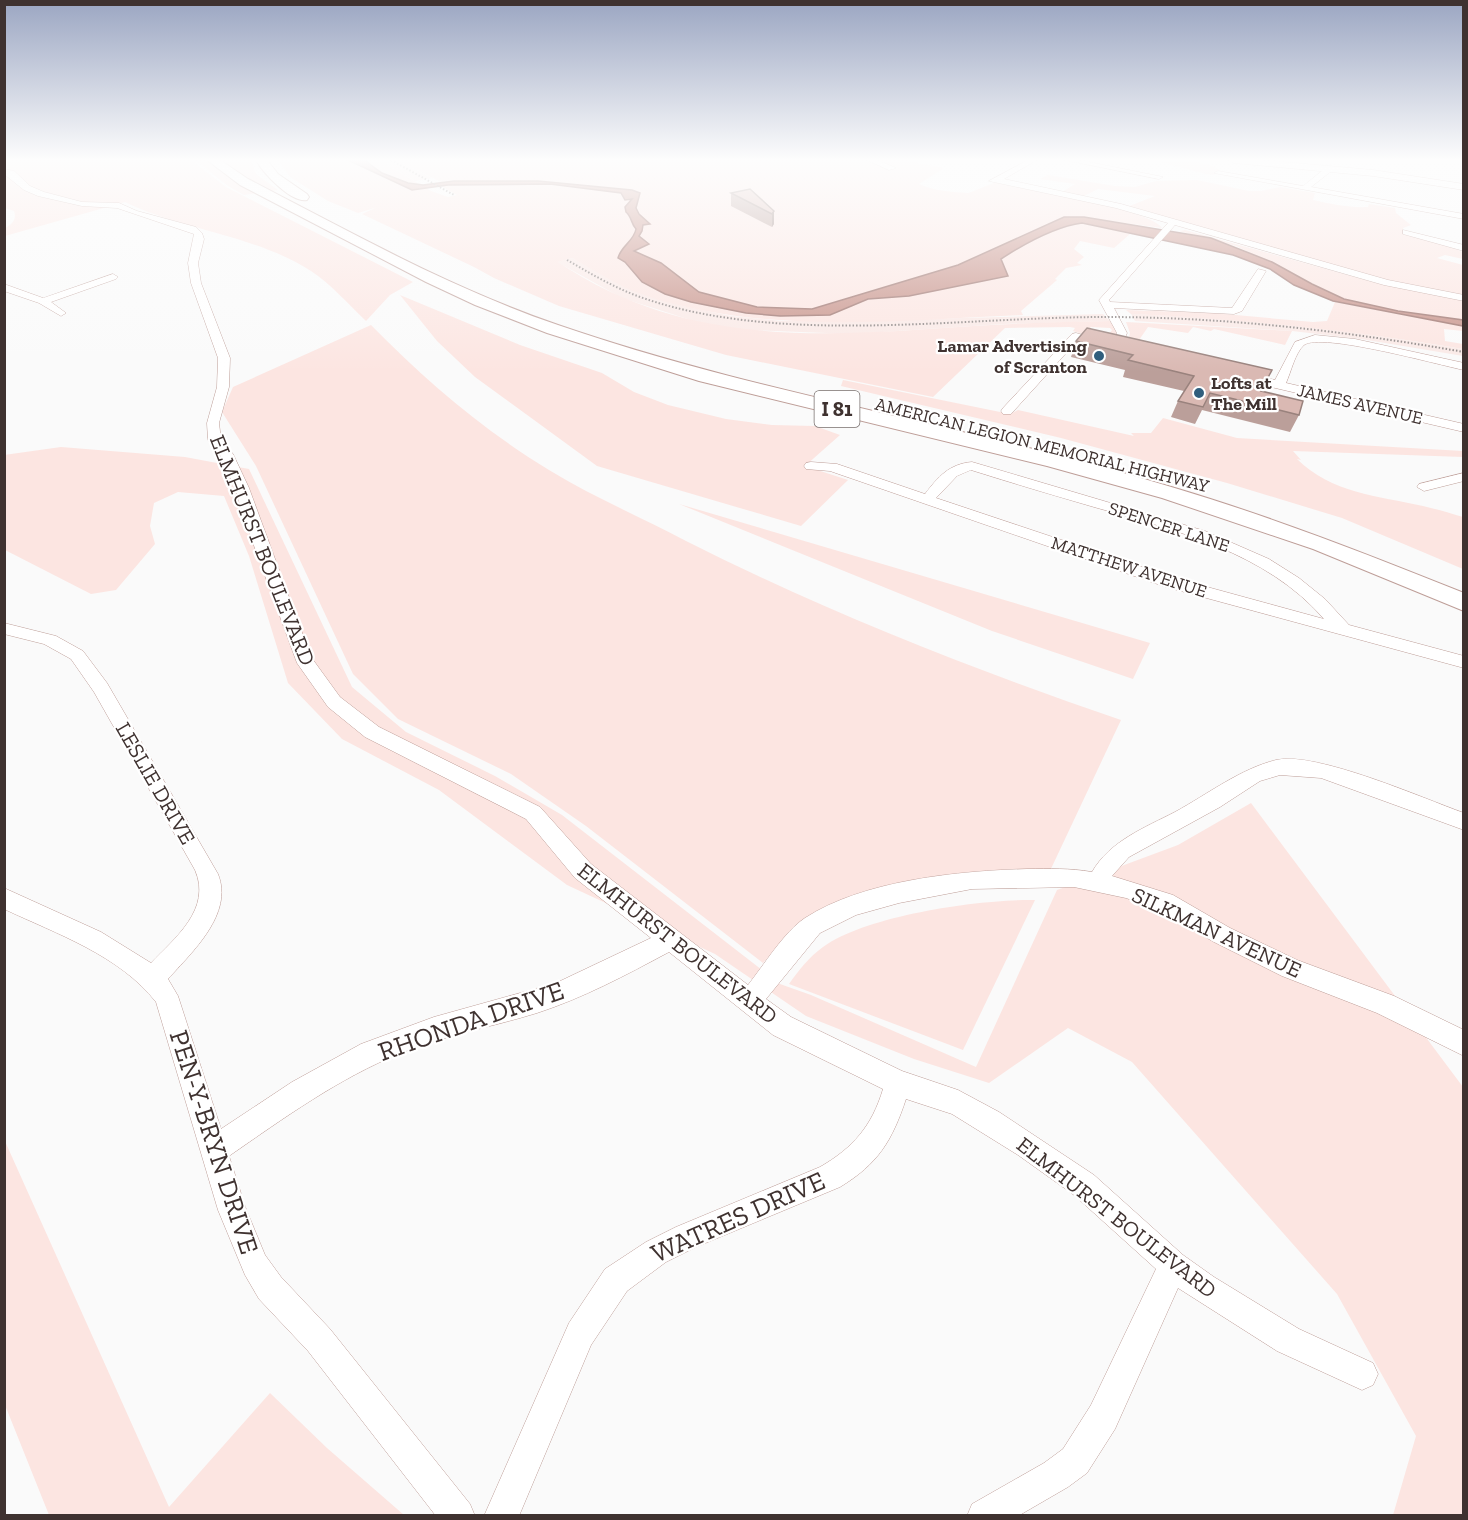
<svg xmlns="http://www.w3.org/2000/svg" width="1468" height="1520" viewBox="0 0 1468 1520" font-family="'Zilla Slab',serif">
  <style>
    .built { fill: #fae9e6 }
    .green { fill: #fce5e1 }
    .water { fill: #c79188; stroke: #9e746e; stroke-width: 1.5 }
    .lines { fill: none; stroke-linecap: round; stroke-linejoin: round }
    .minor-casing { stroke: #be9e98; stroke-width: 1 }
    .major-casing { stroke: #be9e98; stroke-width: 1 }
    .highway-casing { stroke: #be9e98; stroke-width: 2 }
    .minor { fill: #fff; fill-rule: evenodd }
    .major { fill: #fff; fill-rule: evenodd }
    .highway { fill: #fff; fill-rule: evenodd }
    .rail { stroke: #8b8483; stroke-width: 2; stroke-dasharray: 1.5 2; stroke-linecap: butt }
    .wall { fill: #bb9f9a }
    .shaded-wall { fill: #99827d }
    .building { fill: #dab9b3; stroke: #99827d; stroke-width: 1.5 }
    .poi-dot { fill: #305e7d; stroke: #fff; stroke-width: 2 }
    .labels { text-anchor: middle; stroke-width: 4.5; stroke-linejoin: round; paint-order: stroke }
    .far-poi-label { font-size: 18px; font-weight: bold; fill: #3f3230; stroke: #fff; text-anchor: end }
    .far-street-label { font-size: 18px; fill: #3f3230; stroke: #fff }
    .shield { fill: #fff; stroke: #79706e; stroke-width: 1.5 }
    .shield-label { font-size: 21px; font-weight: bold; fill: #3f3230 }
    .street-label { font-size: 22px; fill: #3f3230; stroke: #fff }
    .near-street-label { font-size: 27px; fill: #3f3230; stroke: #fff }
  </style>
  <rect width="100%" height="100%" fill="#fafafa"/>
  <!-- built -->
  <path class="built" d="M379 160H397L432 178 415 181Z
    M572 258 639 293 683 306 731 316 782 321H855L1103 314 1110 321 1003 324 852 334 746 330 700 323 622 298 557 262Z
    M1131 314 1242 319 1307 325 1463 349V356L1361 339 1292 331 1135 321Z"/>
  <!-- green -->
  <path class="green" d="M7 160H191L226 187 413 282 390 295 366 321C349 305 331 284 311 271 255 235 185 231 125 202L5 236V228C12 224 17 220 14 211L5 208V173Z
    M195 160H251L256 174 278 190 244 195 228 186Z
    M278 160H379L431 191 448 197 457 195 441 186 447 185 397 160H903L944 168 919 184C934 191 952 192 968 193 970 193 992 183 1000 181 1025 187 1153 211 1162 228L1110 221 1105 228 1130 234 1114 248 1080 241 1074 249 1084 257 1077 263 1082 265 1066 268 1055 279 1057 280 1021 311 1023 315C896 320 763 336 641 294 618 286 594 270 572 258L558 262C688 349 825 336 973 326 1019 323 1065 322 1110 321L1116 328V341L1109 334 1112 330 1110 328 1091 327 1087 333 1093 337 1073 331 1075 328 1070 327 1005 328 933 397 726 355 559 306 494 278 474 267 362 214 375 208 358 213 328 201 290 177Z
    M1161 162C1180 162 1206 159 1221 171L1213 175 1206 174Z
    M1048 175 1115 186 1135 187 1156 181 1197 180 1249 191H1261L1280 187 1315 193 1313 200C1331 204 1350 208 1368 207L1369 204 1395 208 1396 213 1411 225 1403 228V232L1447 245 1463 252V259L1445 255 1437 258 1463 265V297L1389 283 1127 207 1155 196 1098 189 1082 197 1062 192 1075 184 1040 179Z
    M1185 230 1380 284 1463 301V320L1398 311 1344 299 1236 246 1179 231Z
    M400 295 520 345 602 373 634 392 668 405 726 419 772 425 815 426 840 435 805 466 848 480 801 526 597 466 475 377 437 341Z
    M1335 302 1463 326V331L1444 329 1445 341 1463 344V349C1351 330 1245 319 1131 314L1126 310 1213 313 1313 322 1327 321Z
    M1126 322 1292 331 1285 345 1214 329 1211 331 1193 327 1188 333 1148 327 1135 346 1128 341 1130 333Z
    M371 325C425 380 483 430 549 470 593 497 641 517 686 541 827 612 972 669 1121 720L1049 873H1012L792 931 763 963 586 826 511 774 398 719 353 674 256 466 222 412 233 387Z
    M843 380 1010 414 1018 410 1134 436 1131 433H1151L1163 418 1237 438 1463 451V457L1293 451 1301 460 1297 459C1331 493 1378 496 1423 506 1436 509 1450 513 1463 517V569L1342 518 1227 483 1061 438 841 386Z
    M61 447 185 457 249 469 352 687 406 732 495 776 562 815 780 984 811 995 976 1067 1057 890 1178 845 1251 803 1463 1087V1515H1393L1416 1436 1337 1294 1132 1062 1068 1028 989 1083 914 1059 806 1016 715 954 567 885 439 790 342 739 288 683 249 556 224 496 178 492 154 503 150 526 155 544 116 590 91 594 5 550 4 455Z
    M679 504 1150 643 1133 679 992 631Z
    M1035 900 963 1050 789 984C799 970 809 957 823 947 867 915 981 899 1035 900Z
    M4 1139 169 1507 270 1393 327 1448 404 1515H49L5 1405Z"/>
  <!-- water -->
  <path class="water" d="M348 160H364L382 173 408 183 423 185 454 181H538L632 190 640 193 636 208 639 214 650 224 643 225 642 231 639 236 649 244 634 251 661 263 699 292 757 307 812 309 958 265 1064 217H1084L1211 238 1272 262 1312 284 1344 299 1398 311 1463 320V326L1333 301 1294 285 1270 269 1233 255 1082 223C1053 227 1024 244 1001 259L1008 276 909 296 868 299 830 315 780 316 746 313 691 302 665 294 642 282 625 262 618 258C621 246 634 241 636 229 631 224 632 217 626 212L625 207 632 199 625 200 621 193 550 184 448 185 412 190Z"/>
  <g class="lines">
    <!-- minor casing -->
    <g class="minor-casing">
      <path id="minor" d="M867 160H877L896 168 889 170Z
        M1028 160H1037L1004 179 1121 204 1388 280 1464 295V301L1384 285 1175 225 1109 300 1110 302 1232 308 1258 269 1266 271 1242 311 1234 314 1114 308 1127 333 1121 347H1113L1111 345 1117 333 1099 300 1168 223 1116 208 989 181Z
        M1065 160H1079L1163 177 1159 179Z
        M1327 167 1334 169 1311 187 1464 214V219L1214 173 1218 171 1303 186Z
        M4 169 14 171 30 186 44 192 82 202 119 203 137 211 196 227 202 233 204 239 198 263 201 283 230 358 229 387 219 423 221 440 233 454 249 488 311 657 340 697 379 727 540 807 591 864 748 985C764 965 784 932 805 918 864 880 959 871 1027 869 1049 869 1070 868 1092 872 1110 841 1144 828 1175 812 1208 794 1240 769 1276 760 1316 751 1422 798 1464 813V830L1321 778 1280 775 1260 781 1220 807 1129 857 1112 876 1173 895 1230 928 1297 960 1394 996 1464 1030V1056L1377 1013 1282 976 1214 942 1157 909 1126 898 1074 887 972 889 899 903 856 915 820 933 766 999 791 1017 902 1071 958 1090 999 1112 1094 1175 1183 1255 1214 1277 1299 1329 1373 1363 1378 1374 1373 1385 1362 1390 1277 1351 1178 1288 1115 1429 1087 1473 1068 1487 1018 1516H967L972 1504 1044 1463 1063 1449 1091 1405 1156 1269 1074 1195 1018 1155 952 1114 906 1099C892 1141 878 1164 840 1187L696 1247 666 1262 627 1291 591 1345 519 1516H484L569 1323 605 1269 646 1242 676 1227 820 1167C853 1148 872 1126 883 1089L773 1035 669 952C626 975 583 998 537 1013 492 1027 445 1035 401 1053 339 1078 284 1118 229 1156L246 1209 265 1255 281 1277 330 1329 470 1504 475 1516H436L308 1351 259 1299 245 1275 218 1210 156 1002C119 955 57 934 4 909V888L101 932 151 963C175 938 212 909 195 870L94 692 71 659 44 644 4 634V623L56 636 83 651 107 683 218 874C234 914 192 952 168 979L178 996 221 1129 292 1082 361 1044 434 1017 556 983 651 938 575 878 526 819 365 737 328 707 297 663 245 521 235 488 220 455 208 440 207 423 217 387 218 358 191 283 188 263 194 234 117 208 82 206 38 196 24 190 4 174Z
        M1403 230 1464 245V251L1403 234Z
        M113 274 118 277 116 279 51 302 66 313 61 316 39 303 4 291V284L43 298Z
        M1076 333 1111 343 1105 346 1078 340 1011 414H1003L1001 411 1003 408 1072 334Z
        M1315 335 1355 339 1464 363V370C1439 365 1321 332 1304 345 1295 353 1291 372 1286 383L1464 424V432L1241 380 1235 376 1241 372 1275 380 1295 342Z
        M811 462 837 464 925 494C938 477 949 464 972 462L1205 531 1269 559 1299 578 1325 599 1349 625 1464 656V668L1166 587 830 471 806 469 804 466 806 463ZM971 470C1012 483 1053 495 1094 507 1175 530 1266 552 1324 619L1178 579 936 498 957 476Z
        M1464 473V481L1424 491 1417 487 1419 484Z"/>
    </g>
    <!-- major casing -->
    <g class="major-casing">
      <path id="major" d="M1229 160H1261L1373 170 1464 184V190L1373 176 1234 163Z"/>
    </g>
    <!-- highway casing -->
    <g class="highway-casing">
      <path id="highway" d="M207 160H220L248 179C350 232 450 288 558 325 761 395 973 426 1178 489 1275 518 1369 555 1464 593V611L1313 549 1162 498 1047 466 699 381 547 333 475 305 426 282 240 185Z
        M256 160H267L278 174 307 194 309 197 307 200C291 203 263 173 256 160Z"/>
    </g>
    <!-- minor -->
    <use href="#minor" class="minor"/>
    <!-- major -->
    <use href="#major" class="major"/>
    <!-- highway -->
    <use href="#highway" class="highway"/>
    <!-- rail -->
    <path class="rail" d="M391 160 454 195
      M567 260C593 275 620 291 649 300 787 345 961 317 1105 317 1226 317 1345 331 1464 352"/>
  </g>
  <!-- wall -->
  <path class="wall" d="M731 193 774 211V224L772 227 731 206Z
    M1087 328 1261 391 1299 415 1290 432 1202 410 1195 424 1171 417 1178 401 1184 391 1123 377 1125 370 1071 357 1076 341Z"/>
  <!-- shaded-wall -->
  <path class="shaded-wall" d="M774 211V224L772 227V214Z"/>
  <!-- building -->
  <path class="building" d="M750 189 774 211 772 214 731 193Z
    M1087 328 1272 370 1261 391 1303 401 1299 415 1210 393 1203 407 1178 401 1194 376 1128 360 1133 355 1076 341Z"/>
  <!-- sky -->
  <linearGradient id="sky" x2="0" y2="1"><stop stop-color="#9ba6c2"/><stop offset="0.43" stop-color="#fdfdfd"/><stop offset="1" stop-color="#fdfdfd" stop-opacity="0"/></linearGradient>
  <rect width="1468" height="372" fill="url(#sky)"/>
  <!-- markers -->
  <g class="poi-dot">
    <circle cx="1099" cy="356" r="6"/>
    <circle cx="1199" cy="393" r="6"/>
  </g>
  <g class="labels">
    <!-- far-poi labels -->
    <g class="far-poi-label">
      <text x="1087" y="352">Lamar Advertising<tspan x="1087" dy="21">of Scranton</tspan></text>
      <text x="1211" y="389" text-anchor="start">Lofts at<tspan x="1211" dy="21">The Mill</tspan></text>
    </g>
    <!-- far-street labels -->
    <g class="far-street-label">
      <text transform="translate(1360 404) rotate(13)" y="6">JAMES AVENUE</text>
      <text transform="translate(1042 445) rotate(14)" y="6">AMERICAN LEGION MEMORIAL HIGHWAY</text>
      <text transform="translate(1169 527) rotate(18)" y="6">SPENCER LANE</text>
      <text transform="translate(1129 567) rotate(18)" y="6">MATTHEW AVENUE</text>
    </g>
    <!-- shield labels -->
    <rect class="shield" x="814.5" y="391" width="45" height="36" rx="4.5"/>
    <g class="shield-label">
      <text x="837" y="416">I 81</text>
    </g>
    <!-- street labels -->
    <g class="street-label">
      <text transform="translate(263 550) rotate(68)" y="8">ELMHURST BOULEVARD</text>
      <text transform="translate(156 783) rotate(60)" y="8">LESLIE DRIVE</text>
      <text transform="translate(1217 932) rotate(25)" y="8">SILKMAN AVENUE</text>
      <text transform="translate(678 943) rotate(38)" y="8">ELMHURST BOULEVARD</text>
      <text transform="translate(1117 1217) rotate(38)" y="8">ELMHURST BOULEVARD</text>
    </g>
    <!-- near-street labels -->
    <g class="near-street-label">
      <text transform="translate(471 1021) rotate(-19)" y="9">RHONDA DRIVE</text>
      <text transform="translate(214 1142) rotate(72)" y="9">PEN-Y-BRYN DRIVE</text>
      <text transform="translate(738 1217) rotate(-24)" y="9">WATRES DRIVE</text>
    </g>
  </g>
  <!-- border -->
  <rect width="1468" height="1520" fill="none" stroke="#3f3230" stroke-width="12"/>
</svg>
